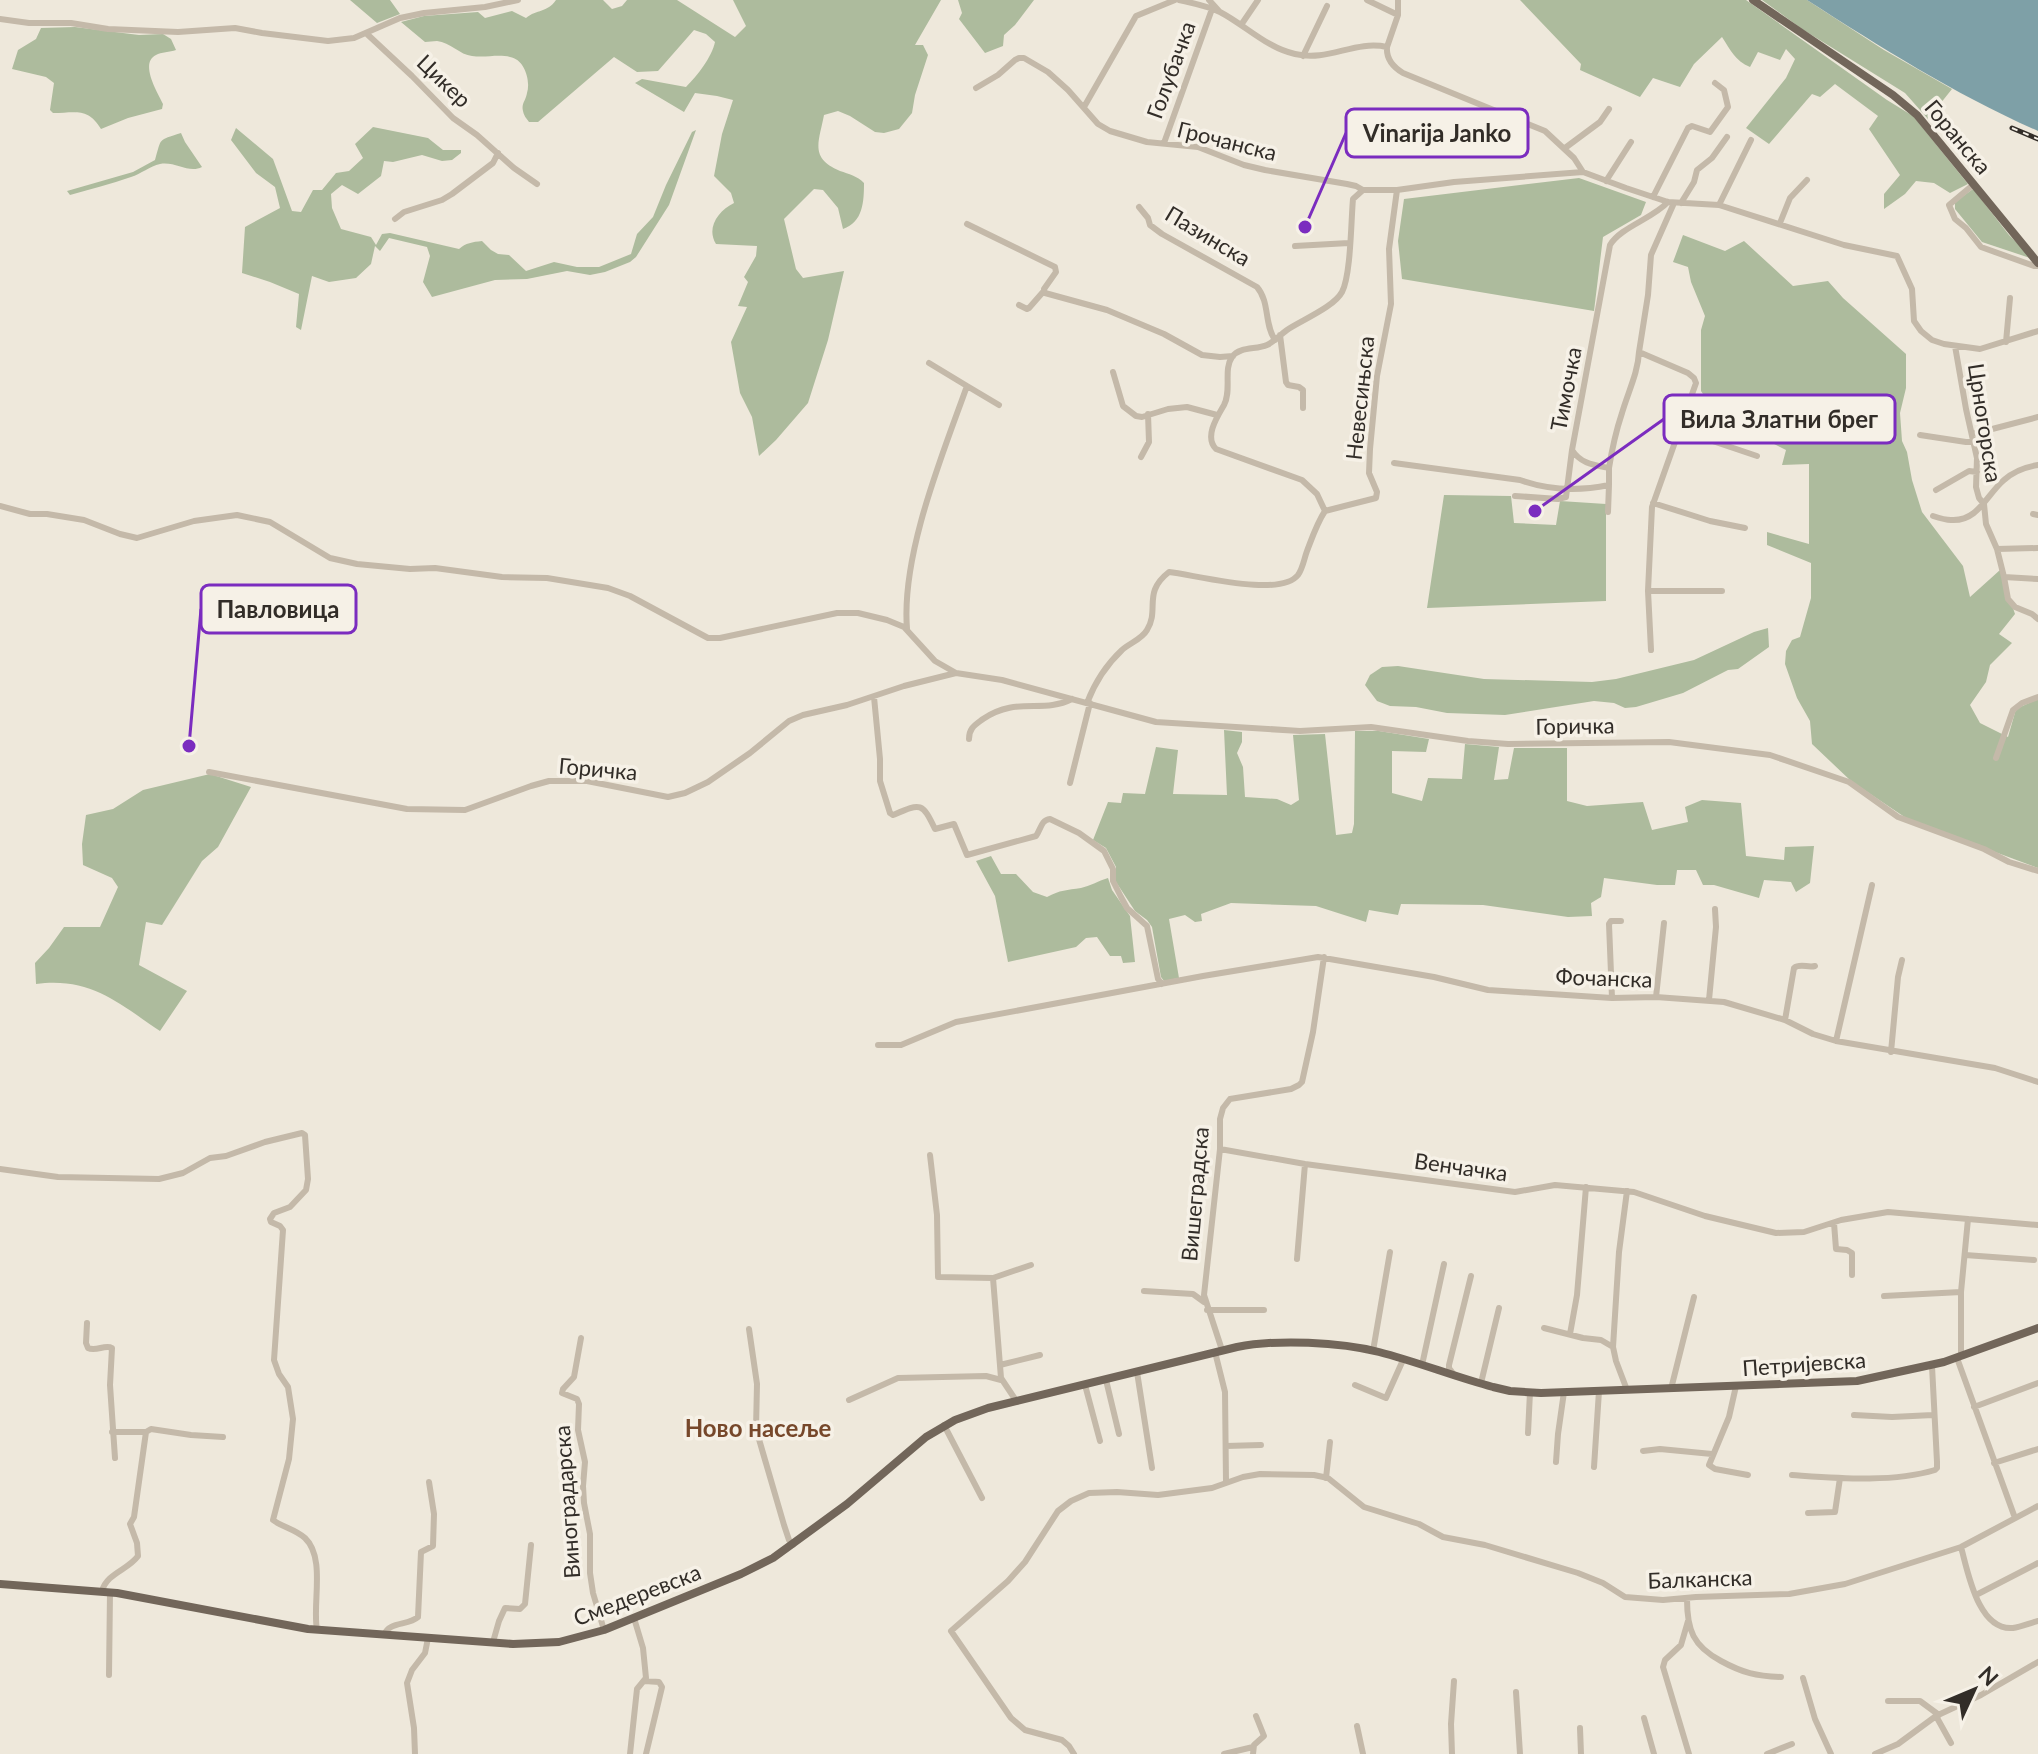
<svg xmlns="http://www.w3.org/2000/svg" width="2038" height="1754" viewBox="0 0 2038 1754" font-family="Lato,sans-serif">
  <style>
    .green { fill: #adbb9d }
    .water { fill: #7ea0a7 }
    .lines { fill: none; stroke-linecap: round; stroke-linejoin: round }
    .minor { stroke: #c4b9a9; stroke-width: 6 }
    .major { stroke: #72665a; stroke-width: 8 }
    .rail-casing { stroke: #322d28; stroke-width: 5 }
    .rail { stroke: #f6f1e7; stroke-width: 2; stroke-dasharray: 6; stroke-linecap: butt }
    .labels { text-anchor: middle; stroke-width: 7; stroke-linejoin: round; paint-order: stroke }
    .street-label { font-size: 22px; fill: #322d28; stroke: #f6f1e7 }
    .neighbourhood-label { font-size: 24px; font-weight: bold; fill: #77482b; stroke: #f6f1e7 }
    .leader { fill: none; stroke: #7b2cbf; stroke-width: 3 }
    .callout-dot { fill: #7b2cbf; stroke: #f6f1e7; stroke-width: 3 }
    .callout { fill: #f6f1e7; stroke: #7b2cbf; stroke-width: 3 }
    .callout-label { font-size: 24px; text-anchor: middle; font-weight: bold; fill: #322d28 }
  </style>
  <rect width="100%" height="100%" fill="#eee8db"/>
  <!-- green -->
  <path class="green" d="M350 0H390L400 14 377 23Z
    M556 0H603L612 9 622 6 627 0H677L735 37 746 26 733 0H941L915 45H923L928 55 915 95 912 113 899 129 884 133 875 132 850 116 838 111 824 115C819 142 809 158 840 171 849 174 857 176 864 183 864 202 863 222 843 229L838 208 823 190 814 189 784 219 796 269 803 278 844 271 828 340 808 403 776 440 759 456 752 417 740 393 731 342 747 307 738 306 748 282 744 277 756 256 757 246 716 244C706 228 718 211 734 203L731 193 714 176 722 134 733 100 717 96 695 93 684 112 635 83 642 79 686 87C697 76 712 57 715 42L706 34 694 30 658 71 637 72 614 57 538 122H529C526 118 524 116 523 111 521 104 526 100 527 93 531 80 524 59 510 57 498 54 485 58 472 56 460 55 450 42 437 41 433 41 429 42 425 42L401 22 424 16 478 12 485 18 512 11 526 18C537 9 547 13 556 0Z
    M958 0H1034L1015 25 1004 35 1003 46 985 53 959 19 962 13Z
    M1520 0H1746L1887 100 1913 116 1968 184 1950 193 1934 183 1916 181 1905 194 1884 209V194L1900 175 1869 129 1878 116 1835 84 1820 97 1812 94 1769 144 1746 128 1786 78 1795 59 1786 49 1780 60 1758 52 1750 67C1735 61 1730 49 1722 37L1694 64 1680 87 1653 78 1640 97 1580 70 1581 64Z
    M1762 0H1807L1884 50 1952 89 1928 119 1905 93 1802 29Z
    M75 27 139 35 163 34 171 39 176 50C170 52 161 52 156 55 139 63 158 93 163 104L162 109 128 118 101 129C88 107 75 113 53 113L50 110 54 83 46 77 12 69 18 50 36 39 41 28Z
    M373 127 428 138 443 150H461V153L452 160 442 161 422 155 393 162 384 161 381 176 358 194 342 185 331 194 332 208 341 229 371 237 376 245 382 234 390 233 459 249C466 243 472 242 482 241L491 250 498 254 509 255 526 271 554 262 577 267H599L631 254 637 234 653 217 666 185 692 132 696 130 669 205 636 257 630 262 605 272 590 275 567 271 527 279 495 280 432 297 423 282 430 256 427 247 389 238 380 251 375 246 371 264 356 278 329 282 312 276 301 330 296 327 299 294 270 282 242 273 245 227 280 208 275 187 256 173 231 140 236 128 273 159 292 211 301 212 313 190H322L336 173 349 171 363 158 355 144Z
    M181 133 185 142 202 167C189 174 175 161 160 164 150 166 141 174 131 177 111 184 90 189 70 195L67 191 133 172 155 160C162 137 157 141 181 133Z
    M1579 178 1646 202 1641 215 1603 237 1594 311 1402 279 1398 241 1404 199Z
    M1973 189 2009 235 2033 259 1982 242 1955 209V202Z
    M1683 235 1725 251 1744 241 1793 286 1828 281 1843 298 1906 354V388L1900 413 1902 441 1907 452 1912 480 1922 512 1963 566 1970 597 2000 570 2015 614 1999 634 2012 643 1990 665 1986 682 1970 705 1980 723 2008 737 2016 709 2038 699V868L1909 820 1851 781 1812 744 1810 721 1797 698 1785 664 1786 651 1792 640 1800 637 1811 598V563L1767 545V532L1809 544V464L1782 465 1786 450 1699 406 1703 394 1701 391V330L1705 316 1691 282 1688 267 1673 262Z
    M1444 495 1511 496 1514 523 1556 525 1560 501 1606 504V601L1427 608Z
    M1768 628 1769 647 1738 669 1728 670 1683 693 1636 707 1625 708 1614 703 1594 701 1505 715 1447 713 1416 707 1390 706 1377 701 1365 685 1370 675 1382 667 1398 666 1484 679 1592 682 1616 679 1694 660 1754 632Z
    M1224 730 1242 732V742L1237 753 1243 767 1245 797 1277 799 1291 805 1299 800 1293 735 1325 734 1336 835 1352 833 1354 824 1355 731H1379L1429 739 1426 752 1392 751V793L1422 801 1428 778 1462 779 1465 744 1499 747 1494 780 1508 779 1514 748H1567V801L1587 806 1643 802 1652 830 1688 822 1685 807 1702 800 1741 803 1746 856 1784 860 1785 847 1814 846 1810 883 1796 892 1791 882 1764 880 1759 898 1714 885H1703L1696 870H1677L1675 885H1657L1604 878 1601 897 1591 903 1592 916 1568 917 1483 905 1401 904 1398 915 1369 910 1366 922 1316 906 1231 903 1201 914 1202 921 1195 922 1185 915 1169 919 1179 978 1164 981 1161 977 1152 927 1147 920 1135 911 1116 882V867L1106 848 1093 840 1108 802 1121 803 1123 793 1145 794 1156 747 1178 750 1173 794 1227 795Z
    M210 774 251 787 218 847 202 861 162 925 146 922 139 965 187 991 160 1031C118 1003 91 977 36 984L35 963 49 948 64 927H100L118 887 112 878 83 865 82 844 86 815 113 809 143 790Z
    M991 856 1001 874H1016L1033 892 1047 897C1060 890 1067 890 1081 888 1090 886 1098 881 1108 878L1112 890 1130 916 1135 962 1123 963 1121 956H1110L1097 937 1086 938 1076 947 1008 962 995 896 976 861Z"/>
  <!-- water -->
  <path class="water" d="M1807 0H2038V131C1956 95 1882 48 1807 0Z"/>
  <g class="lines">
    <!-- minor -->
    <path class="minor" d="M1179 0C1192 3 1208 6 1220 12 1245 25 1267 48 1295 54 1329 62 1354 40 1387 47
      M1209 0 1219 11
      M1367 0 1398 15
      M0 19 29 23H71L108 29 178 32 235 28 262 33 328 41 354 38 400 18 424 13 485 7 518 0
      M1241 25 1258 0
      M367 34 412 76 453 118 477 135 514 168 537 184
      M1387 47C1386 59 1393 67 1403 73L1545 131 1574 158 1583 172
      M1387 47 1398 15V0
      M1303 56 1327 6
      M976 88 998 75 1015 60 1019 58H1024L1048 72 1068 90 1098 124 1110 131 1147 142 1198 147 1244 165 1265 170 1347 184 1356 186 1363 190
      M1084 107 1136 16 1175 0
      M1164 143 1212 9
      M1565 148 1600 122 1609 109
      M1606 181 1631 142
      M1974 184 1949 205 1955 219 1966 228 1981 247 2034 266H2038
      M1363 190H1397L1454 182 1583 172 1626 188 1668 202 1719 205 1844 245 1897 256 1912 289 1914 321 1921 331 1932 340 1944 344 1980 349 2038 331
      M1653 197 1688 128 1692 126 1710 132 1728 107 1724 90 1715 83
      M1674 203 1651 255 1648 295 1639 352 1688 373 1694 378 1696 383 1652 507 1648 591H1722
      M1681 203 1694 182 1697 170 1712 158 1727 137
      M1719 205 1751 140
      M1139 207 1148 218 1150 225 1162 234 1257 287C1270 302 1264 324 1275 340
      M395 219 404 212 442 200 452 194 493 163 498 153
      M1780 223 1790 198 1807 180
      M967 224 1055 267 1056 272 1044 289 1045 293 1107 310 1164 334 1202 355 1220 357 1233 356
      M1295 246 1349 243
      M1019 305 1027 309 1029 308 1043 292
      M1280 335 1286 382 1288 385 1299 387 1303 390V408
      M2006 342 2010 298
      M1955 346 1966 409 1977 458 1976 487 1979 498 1984 504 1986 524 1997 549 2004 577 2008 599 2015 607 2032 614 2038 619
      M1639 352C1638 373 1628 392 1622 413 1616 431 1612 449 1609 468 1594 465 1581 464 1572 450L1610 245C1621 227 1652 219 1668 202
      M1113 372 1123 406 1136 416 1142 417 1168 409 1187 407 1217 415
      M967 386 999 405
      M1680 430 1757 456
      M1973 434 2038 417
      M1920 435 1966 442H1974
      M1141 457 1149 442 1148 414
      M1394 463 1520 480C1548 490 1580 491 1609 485V468
      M1936 490 1969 471 1977 472
      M1515 496 1558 499 1566 497 1572 450
      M1653 503 1710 521 1745 528
      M0 506 30 514H47L84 520 120 534 137 538 194 521 237 515 270 522 330 558 357 564 410 569 435 568 502 577 547 578 608 588 630 596 708 638H720L837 613H858L887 620 904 627 935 661 956 673 1002 680 1156 722 1300 731 1371 727 1468 741 1508 744 1669 742 1770 755 1849 782 1898 817 1984 849 2009 862 2038 871
      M1325 511 1317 494 1302 480 1216 449C1204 437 1217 417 1224 405 1232 390 1223 370 1232 357 1240 346 1256 350 1267 345 1274 342 1280 335 1287 330 1302 320 1334 307 1342 292 1351 275 1351 220 1353 199L1363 190
      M1608 512 1609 485
      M2033 514 2038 515
      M1933 516C1939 518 1945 520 1951 520 1978 522 1987 494 2004 480 2014 471 2025 467 2038 465
      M1997 549 2038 548
      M2004 577 2038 579
      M1648 591 1651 650
      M907 629C901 555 942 456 967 386L929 363
      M874 697 880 759V781L890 813 893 815C921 803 922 802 935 829L954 824 967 855 1036 836C1041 829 1041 820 1050 819L1079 833 1104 851 1113 869V881L1121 897 1127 908 1147 926 1158 979 1162 984
      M1087 703C1095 682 1106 665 1122 650 1130 643 1142 639 1147 630 1160 609 1142 593 1169 572 1196 575 1280 598 1298 575 1303 568 1304 559 1307 551 1312 538 1317 523 1325 511L1376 498 1377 492 1369 473 1370 449 1377 376 1391 304 1389 249 1397 190
      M969 739C969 728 975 725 983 719 1017 696 1042 714 1072 699
      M1996 758 2013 710 2022 703 2038 697
      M209 772 407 809 465 810 531 786 549 781H587L668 797 685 793 708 782 750 753 789 721 803 715 847 705 904 686 956 673
      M1070 783 1090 703
      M1656 997 1664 923
      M1612 998 1609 924 1611 921H1621
      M1709 1000 1716 927 1715 909
      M1785 1020 1794 968C1800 963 1808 968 1815 966
      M1836 1041 1872 885
      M878 1045H901L956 1022 1203 976 1318 957 1434 977 1488 990 1612 998 1656 997 1724 1002 1785 1020 1813 1034 1836 1041 1995 1068 2038 1082
      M1891 1052 1898 977 1902 960
      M1220 1149 1305 1164 1515 1192 1555 1185 1634 1192 1705 1216 1776 1233 1804 1232 1841 1220 1888 1212 2038 1225
      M930 1155 937 1215 938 1277 993 1278 1031 1265
      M0 1169 58 1177 159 1179 183 1173 210 1158 226 1156 265 1142 302 1133 305 1135 308 1179 306 1190 290 1207 274 1213 270 1219 271 1222 280 1226 283 1230 274 1360 279 1374 288 1387 293 1419 289 1459 273 1520C282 1527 295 1529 305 1538 326 1558 312 1604 317 1630
      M1834 1223 1836 1249 1847 1250 1852 1253V1275
      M1965 1255 2034 1260
      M1297 1259 1305 1164
      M993 1278 1001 1378 1017 1402
      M1144 1291 1193 1294 1204 1302
      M1884 1296 1961 1292
      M1207 1310H1264
      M87 1323 86 1343 88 1348C96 1352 105 1344 112 1348L110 1385 115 1458
      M1544 1328 1583 1338 1601 1340 1613 1347
      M749 1329 757 1384 756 1429 784 1525 789 1540 793 1545
      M1570 1334 1577 1295 1586 1187
      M581 1338 574 1377 563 1389 562 1393 577 1399 579 1404 578 1430 585 1462 583 1486 584 1503 590 1534V1573L593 1593 604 1630
      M1222 1350 1204 1295 1220 1149V1119L1223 1108 1230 1099 1291 1089 1299 1085 1302 1082 1313 1032 1324 957
      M1373 1351 1390 1252
      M1215 1352 1225 1392 1226 1482
      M1961 1356V1292L1968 1219
      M1957 1358 2015 1518
      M1000 1365 1040 1355
      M1422 1365 1444 1264
      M1137 1372 1152 1468
      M1455 1376 1449 1368V1365L1471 1276
      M1106 1380 1119 1434
      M1481 1383 1499 1308
      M1085 1385 1100 1441
      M1355 1385 1386 1398 1403 1360
      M1736 1386 1729 1417 1709 1465 1715 1469 1748 1475
      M1671 1389 1694 1297
      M1627 1390 1616 1361 1613 1347 1619 1252 1627 1191
      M849 1400 898 1378 986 1376 1001 1380
      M1974 1407 2038 1383
      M1854 1415 1892 1417 1933 1415
      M944 1425 982 1498
      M112 1432H146
      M1528 1433 1530 1392
      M1226 1446 1261 1445
      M1643 1451 1660 1449 1712 1454
      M1556 1462 1558 1434 1564 1392
      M1994 1463 2038 1449
      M1594 1467 1599 1391
      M1792 1475C1837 1478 1892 1483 1935 1470L1937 1468V1462L1932 1366
      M1326 1478 1330 1442
      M1808 1513 1835 1512 1840 1478
      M1961 1547C1968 1572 1978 1631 2013 1628 2021 1627 2030 1623 2038 1621
      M102 1591C107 1573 128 1570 138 1556L137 1543 130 1524 134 1517 146 1432 151 1429 191 1435 223 1437
      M1976 1595 2038 1563
      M1687 1599C1687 1630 1693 1646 1721 1661 1743 1673 1756 1676 1781 1677
      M1688 1621 1681 1645 1665 1660 1663 1667 1689 1754
      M384 1635C389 1621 408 1626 418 1617L421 1552 433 1546 434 1514 429 1482
      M493 1642 499 1621 505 1608 520 1609 525 1604 531 1545
      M109 1675 110 1592
      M1803 1678 1815 1719 1831 1754
      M645 1681 659 1682 662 1687 646 1754
      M1516 1692 1520 1754
      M1888 1701H1920L1939 1715
      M1936 1716 1951 1743
      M1644 1718 1654 1754
      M1357 1726 1363 1754
      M1580 1728 1581 1754
      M415 1754 414 1728 407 1683 412 1670 425 1653 428 1638
      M630 1754 637 1689 646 1678 643 1648 634 1618
      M1074 1754 1069 1746 1062 1740 1025 1730 1011 1718 951 1631 1008 1581 1025 1562 1058 1511 1071 1501 1089 1493 1117 1492 1158 1495 1212 1488 1243 1477 1260 1474 1314 1475 1328 1478 1364 1507 1419 1524 1443 1537 1485 1545 1578 1573 1603 1583 1625 1597 1663 1600 1696 1597 1789 1594 1845 1584 1961 1547 2038 1506
      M1224 1754 1253 1747
      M1253 1754 1254 1745 1264 1736 1256 1716
      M1452 1754 1451 1724 1454 1681
      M1767 1754 1792 1744
      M1875 1754 1898 1744 1936 1716 1981 1695 2038 1662"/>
    <!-- major -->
    <path class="major" d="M1753 0 1893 95 1917 115 2038 263
      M0 1584 117 1593 308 1629 513 1644 559 1642 604 1630 741 1574 773 1558 847 1504 926 1437 955 1420 988 1408 1237 1347C1277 1339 1340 1342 1379 1352 1418 1362 1455 1377 1493 1387L1510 1391 1541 1393 1857 1381 1944 1362 2038 1328"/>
    <!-- rail casing -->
    <g class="rail-casing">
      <path id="rail" d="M2012 128 2038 139"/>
    </g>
    <!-- rail -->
    <use href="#rail" class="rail"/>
  </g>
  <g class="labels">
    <!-- street labels -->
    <g class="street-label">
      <text transform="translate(1171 70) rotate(-70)" y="8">Голубачка</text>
      <text transform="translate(444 81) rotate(44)" y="8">Цикер</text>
      <text transform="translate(1958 137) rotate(50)" y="8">Горанска</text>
      <text transform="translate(1227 141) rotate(14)" y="8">Грочанска</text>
      <text transform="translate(1208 236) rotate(31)" y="8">Пазинска</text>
      <text transform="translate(1566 389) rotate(-79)" y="8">Тимочка</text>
      <text transform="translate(1360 398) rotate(-84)" y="8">Невесињска</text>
      <text transform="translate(1985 423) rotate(81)" y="8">Црногорска</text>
      <text transform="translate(1575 726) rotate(-1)" y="8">Горичка</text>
      <text transform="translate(598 769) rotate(5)" y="8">Горичка</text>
      <text transform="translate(1604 978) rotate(2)" y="8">Фочанска</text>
      <text transform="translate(1461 1167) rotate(8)" y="8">Венчачка</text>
      <text transform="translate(1195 1194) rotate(-85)" y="8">Вишеградска</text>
      <text transform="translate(1804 1364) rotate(-4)" y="8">Петријевска</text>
      <text transform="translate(567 1502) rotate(-94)" y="8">Виноградарска</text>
      <text transform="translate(1700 1579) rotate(-2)" y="8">Балканска</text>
      <text transform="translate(637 1595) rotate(-21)" y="8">Смедеревска</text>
    </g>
    <!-- neighbourhood labels -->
    <g class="neighbourhood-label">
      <text x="758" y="1437">Ново насеље</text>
    </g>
  </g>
  <!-- callouts -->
  <path class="leader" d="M1305 227L1346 133M1535 511L1664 419M189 746L201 609"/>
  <g class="callout-dot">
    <circle cx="1305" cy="227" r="8"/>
    <circle cx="1535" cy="511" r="8"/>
    <circle cx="189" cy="746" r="8"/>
  </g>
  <g class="callout">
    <rect x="1346" y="109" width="182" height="48" rx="8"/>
    <rect x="1664" y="395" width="231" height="48" rx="8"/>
    <rect x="201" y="585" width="155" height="48" rx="8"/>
  </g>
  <g class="callout-label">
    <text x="1437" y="142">Vinarija Janko</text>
    <text x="1779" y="428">Вила Златни брег</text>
    <text x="278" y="618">Павловица</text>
  </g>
  <!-- north arrow -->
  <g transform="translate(1974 1690) rotate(46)" stroke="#f6f1e7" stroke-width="6" paint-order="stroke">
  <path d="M0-6L14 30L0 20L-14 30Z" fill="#322d28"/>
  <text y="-12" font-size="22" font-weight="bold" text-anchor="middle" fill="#322d28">N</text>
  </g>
</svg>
